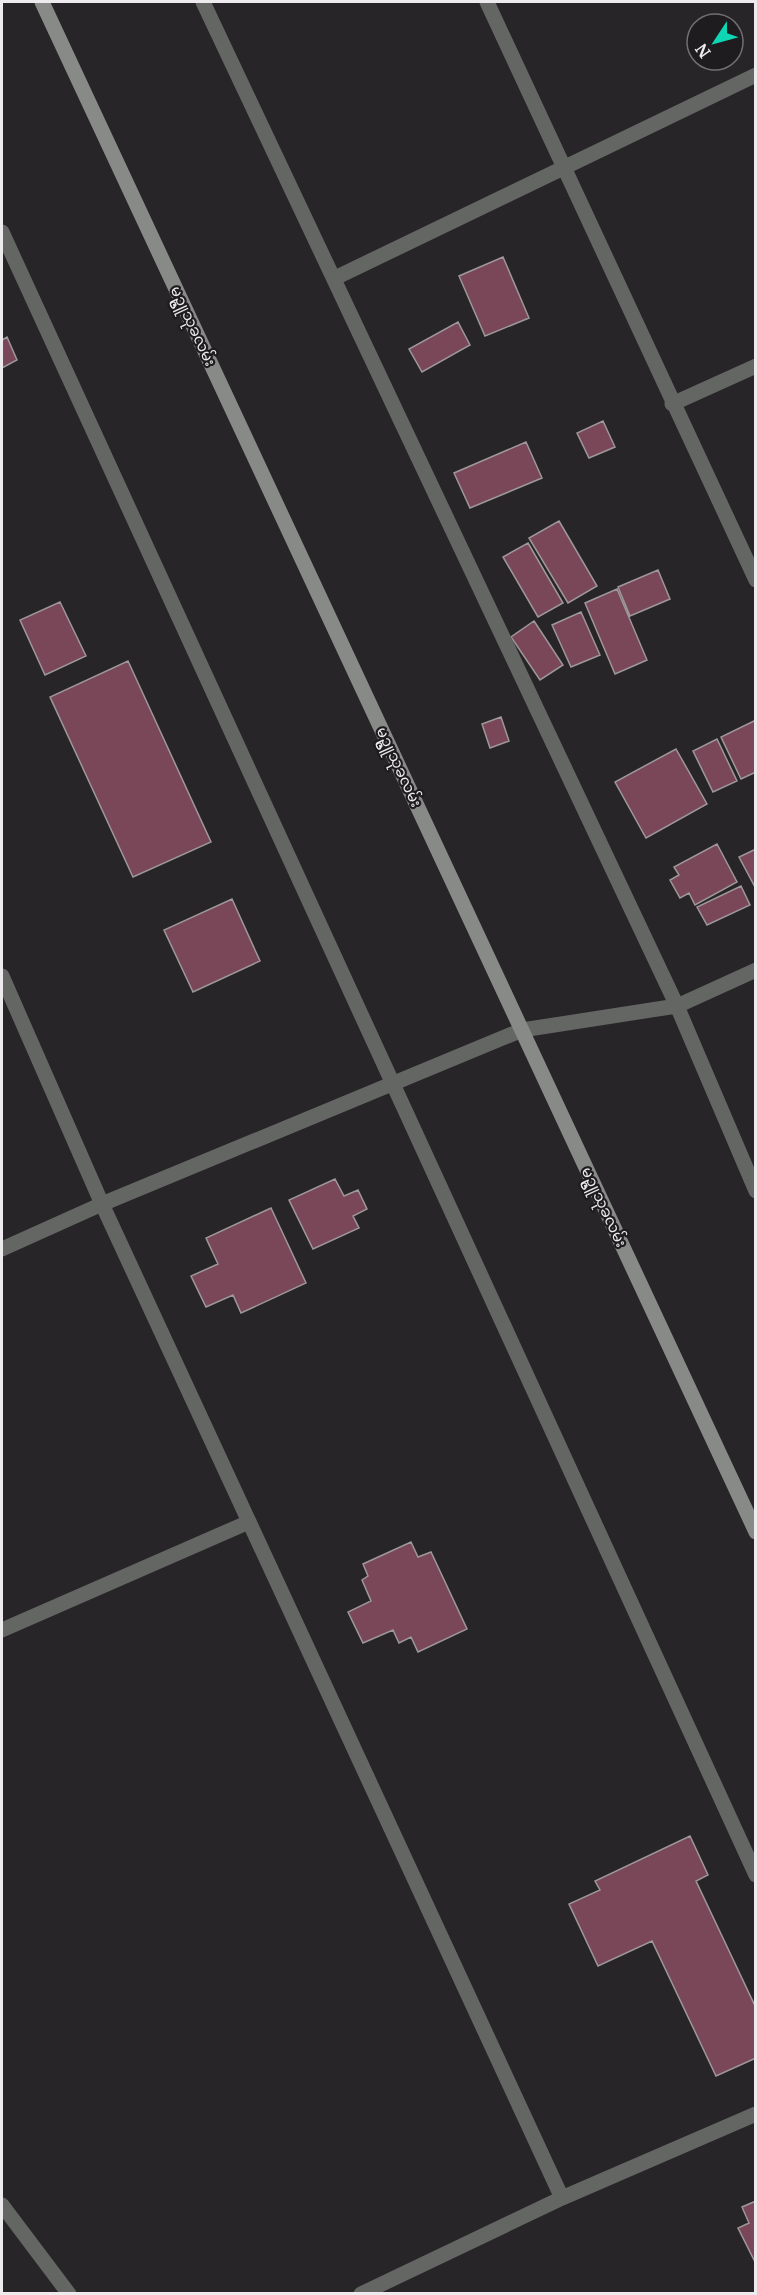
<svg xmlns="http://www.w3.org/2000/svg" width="757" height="2295" viewBox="0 0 757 2295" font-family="Merriweather,'Noto Sans Myanmar',serif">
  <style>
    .building { fill: #7a4758; stroke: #9d989a; stroke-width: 1.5 }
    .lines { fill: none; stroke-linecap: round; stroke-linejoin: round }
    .street { stroke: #646664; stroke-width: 15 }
    .secondary { stroke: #878a87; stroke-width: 15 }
    .labels { text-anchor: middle; stroke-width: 4.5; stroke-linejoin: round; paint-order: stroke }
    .street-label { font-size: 15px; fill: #edebed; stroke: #1e1c1e }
  </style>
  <rect width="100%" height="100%" fill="#282528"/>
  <!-- building -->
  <path class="building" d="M503 257 529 318 485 336 459 276Z
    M458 322 470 345 422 372 409 349Z
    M7 337 17 360 2 368V340Z
    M603 421 615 447 589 458 577 433Z
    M526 442 542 478 470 508 454 473Z
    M559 521 597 586 568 603 529 538Z
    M528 543 563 603 538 617 503 557Z
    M658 570 670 599 630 616 618 587Z
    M617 589 647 660 615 674 585 603Z
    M60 602 86 656 45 675 20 620Z
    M581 612 600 655 571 667 552 625Z
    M534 621 563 665 540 680 511 637Z
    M128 661 211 842 133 877 50 697Z
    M501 717 509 741 490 748 482 724Z
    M756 720V772L741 779 721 737Z
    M717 739 737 781 713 792 693 751Z
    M676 749 707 804 646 838 615 782Z
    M717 844 737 882 695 905 689 893 680 898 670 880 679 875 674 867Z
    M756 849V889L739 857Z
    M741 886 750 905 707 925 697 907Z
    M232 899 260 961 193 992 164 930Z
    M335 1179 344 1196 358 1190 367 1209 353 1216 359 1228 313 1249 289 1200Z
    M271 1208 306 1283 241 1313 233 1295 206 1307 191 1276 218 1264 206 1238Z
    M411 1542 418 1557 431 1552 467 1629 418 1652 411 1637 399 1643 393 1630 363 1643 348 1612 371 1601 362 1580 368 1576 363 1564Z
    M690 1836 708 1875 696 1881 756 2008V2058L716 2076 652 1941 598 1966 569 1904 600 1890 595 1881Z
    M756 2201V2264L738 2228 749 2223 742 2207Z"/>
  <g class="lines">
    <!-- street -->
    <path class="street" d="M203 2 677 1006 756 1191
      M487 2 756 580
      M2 232 756 1875
      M335 278 756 75
      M672 404 756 366
      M2 976 102 1204 562 2198
      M2 1249 102 1204 522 1030 677 1006 756 970
      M2 1630 249 1522
      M2 2205 69 2294
      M361 2294 562 2198 756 2114"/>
    <!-- secondary -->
    <path class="secondary" d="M42 2 756 1532"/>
  </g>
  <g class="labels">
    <!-- street labels -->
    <g class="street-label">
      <text transform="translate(193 326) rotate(65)" y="5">မဥ္ဇူသုခလမ်း</text>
      <text transform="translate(399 767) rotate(65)" y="5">မဥ္ဇူသုခလမ်း</text>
      <text transform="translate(604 1207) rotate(65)" y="5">မဥ္ဇူသုခလမ်း</text>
    </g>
  </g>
  <!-- border -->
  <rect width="757" height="2295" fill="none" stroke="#edebed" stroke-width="6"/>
  <!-- north arrow -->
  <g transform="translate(715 42) rotate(234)"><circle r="28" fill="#1e1c1e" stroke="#716f71" stroke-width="1.5"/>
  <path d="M0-4.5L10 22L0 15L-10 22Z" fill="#0ed5b4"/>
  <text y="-9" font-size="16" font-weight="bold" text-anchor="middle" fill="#edebed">N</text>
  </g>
</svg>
